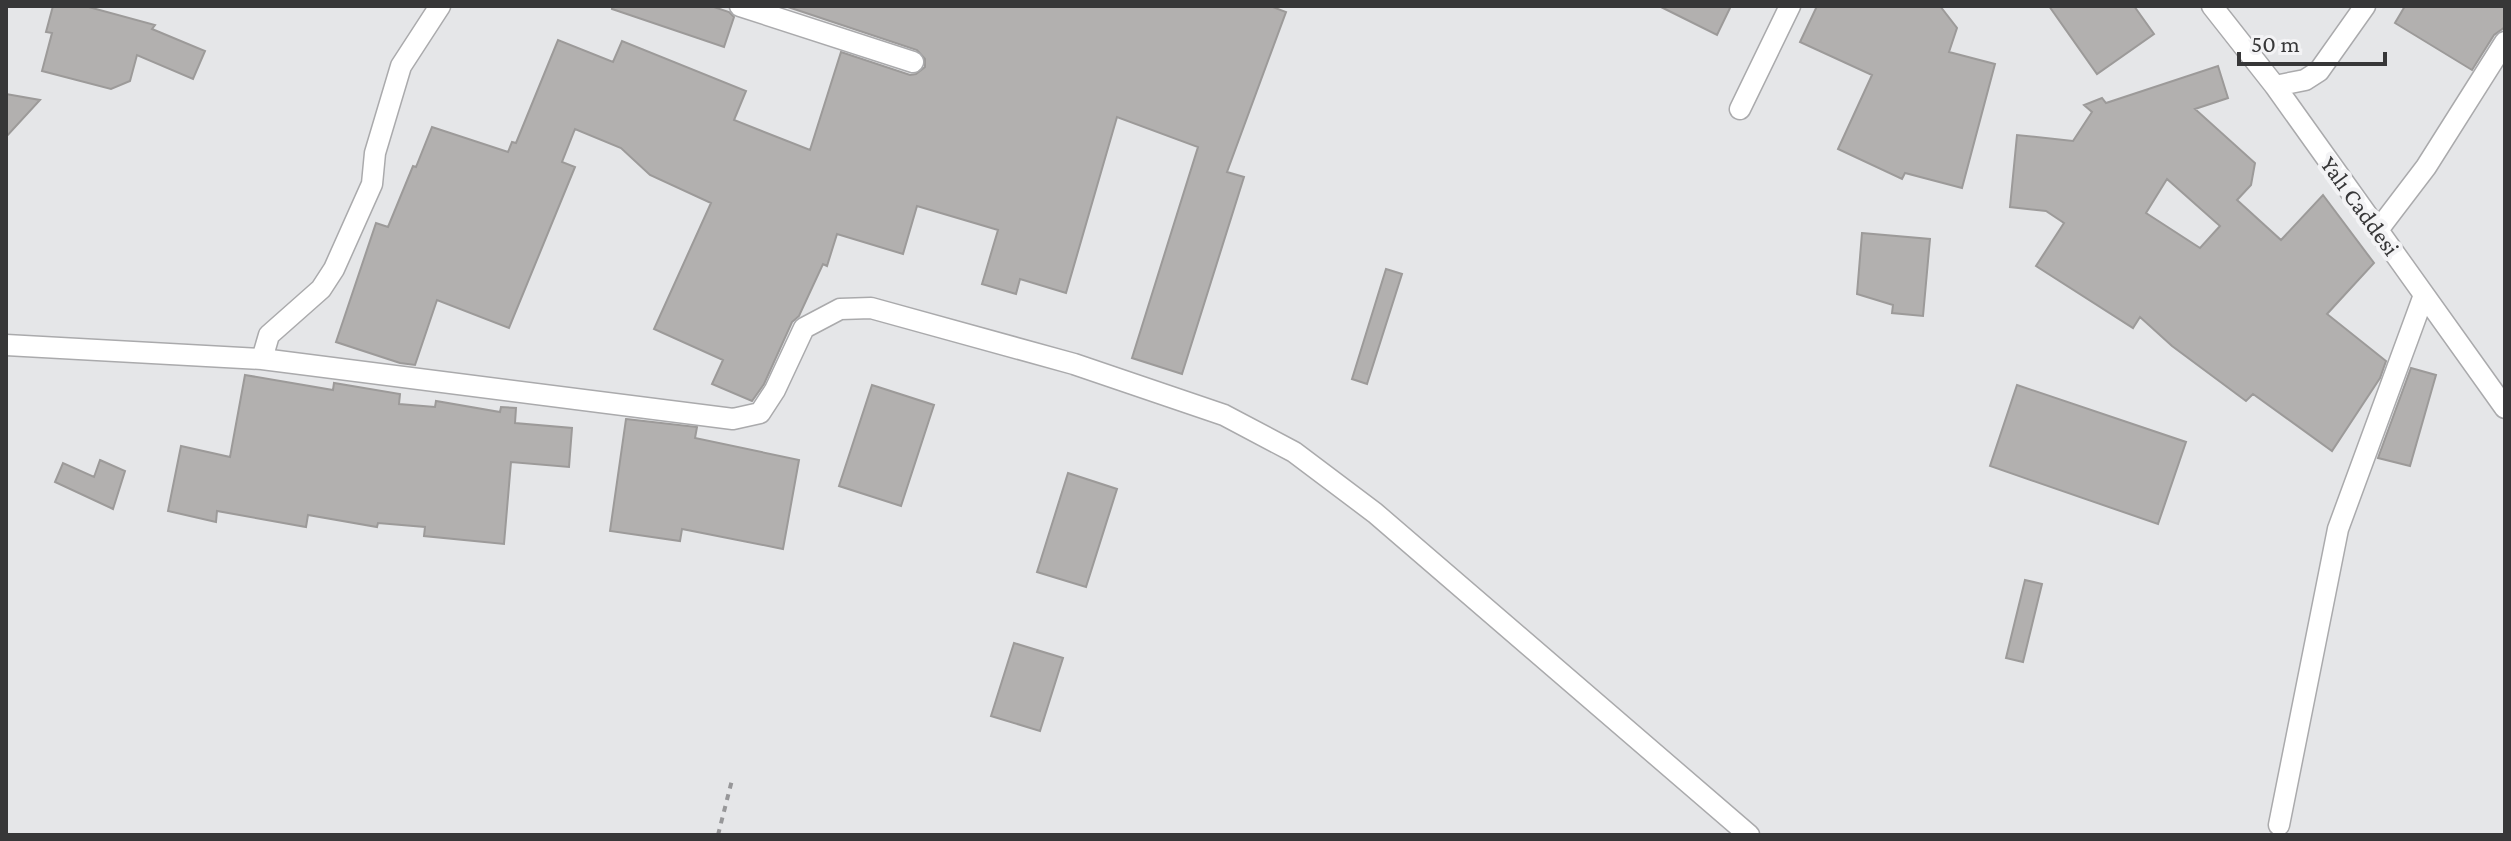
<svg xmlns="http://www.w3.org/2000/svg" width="2511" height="841" viewBox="0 0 2511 841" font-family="'Crimson Pro',serif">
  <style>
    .building { fill: #b2b0af; stroke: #9c9a99; stroke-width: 2; fill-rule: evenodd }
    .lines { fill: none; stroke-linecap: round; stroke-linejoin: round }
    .minor-casing { stroke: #aaaaac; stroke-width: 23 }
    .path { stroke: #979799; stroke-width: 4; stroke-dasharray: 6 6; stroke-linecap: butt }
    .minor { stroke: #fff; stroke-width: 20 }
    .labels { text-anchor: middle; stroke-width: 8; stroke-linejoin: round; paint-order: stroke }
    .street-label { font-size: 24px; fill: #373738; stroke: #f3f3f5 }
  </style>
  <rect width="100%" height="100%" fill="#e5e6e8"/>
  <!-- building -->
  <path class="building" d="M53 6H85L155 25 152 29 205 51 193 79 137 55 130 81 111 89 42 71 52 33 46 32Z
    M612 6H711L729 12 734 17 724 47 612 9Z
    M785 6H1270L1286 12 1227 172 1244 177 1182 374 1132 358 1198 147 1117 117 1066 293 1020 279 1016 294 982 284 998 230 917 206 903 254 837 234 827 266 823 264 799 316 792 322 764 384 752 401 712 384 723 360 654 329 711 203 650 175 621 148 575 129 562 162 575 167 509 328 437 300 415 365 400 363 336 342 376 223 388 227 413 166 416 167 432 127 508 152 512 142 516 143 558 40 613 62 622 41 746 91 734 120 810 150 841 52 910 75 916 74 925 67V59L917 50Z
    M1659 6H1731L1717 35Z
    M1817 6H1940L1957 28 1949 52 1995 64 1962 188 1905 173 1902 179 1838 149 1872 75 1800 42Z
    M2049 6H2134L2154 34 2097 74Z
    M2405 6H2505V27L2494 35 2472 70 2395 23Z
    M2218 66 2228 98 2195 109 2255 163 2251 185 2237 200 2281 240 2323 195 2374 263 2327 314 2386 361 2380 378 2332 451 2253 394 2246 401 2172 346 2140 317 2133 328 2036 266 2064 223 2046 211 2010 207 2017 135 2073 141 2092 112 2084 105 2102 98 2106 103ZM2167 179 2220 226 2200 248 2146 213Z
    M6 94 40 100 6 137Z
    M1862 233 1930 239 1923 316 1892 313 1893 305 1857 294Z
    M1386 269 1402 274 1367 384 1352 379Z
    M2411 368 2436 375 2410 466 2378 458Z
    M245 375 333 390 334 383 400 394 399 404 435 407 436 401 500 412 501 407 516 408 515 423 572 428 569 467 511 462 504 544 424 536 425 527 378 523 377 527 308 515 306 527 217 511 216 522 168 511 181 446 230 457Z
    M872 385 934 405 901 506 839 486Z
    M2017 385 2186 442 2158 524 1990 466Z
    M626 419 697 427 695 438 799 460 783 549 682 529 680 541 610 531Z
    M100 460 125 471 113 509 55 482 63 463 94 477Z
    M1068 473 1117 489 1086 587 1037 572Z
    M2025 580 2042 584 2023 662 2006 658Z
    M1014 643 1063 658 1040 731 991 716Z"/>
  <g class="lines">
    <!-- minor casing -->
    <g class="minor-casing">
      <path id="minor" d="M740 6 913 62
        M2212 6 2275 86 2505 408
        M2275 86 2305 80 2319 71 2365 6
        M1740 109 1790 6
        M2378 230 2426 167 2505 42
        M6 345 262 359 733 419 760 413 775 390 804 328 840 309 871 308 1074 364 1224 415 1294 452 1375 513 1749 835
        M262 359 269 335 321 289 334 269 372 184 375 153 401 66 440 6
        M2279 825 2338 529 2424 295"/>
    </g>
    <!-- path -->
    <path class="path" d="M718 835 732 780"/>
    <!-- minor -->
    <use href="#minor" class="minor"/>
  </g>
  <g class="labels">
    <!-- street labels -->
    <g class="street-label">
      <text transform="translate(2360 206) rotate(54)" y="8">Yalı Caddesi</text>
    </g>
  </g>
  <!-- border -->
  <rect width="2511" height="841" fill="none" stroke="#373738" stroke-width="16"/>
  <!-- scale -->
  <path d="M2239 52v12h146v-12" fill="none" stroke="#373738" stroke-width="4"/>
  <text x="2251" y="52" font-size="24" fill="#373738" stroke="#f3f3f5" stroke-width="6" paint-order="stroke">50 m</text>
</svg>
